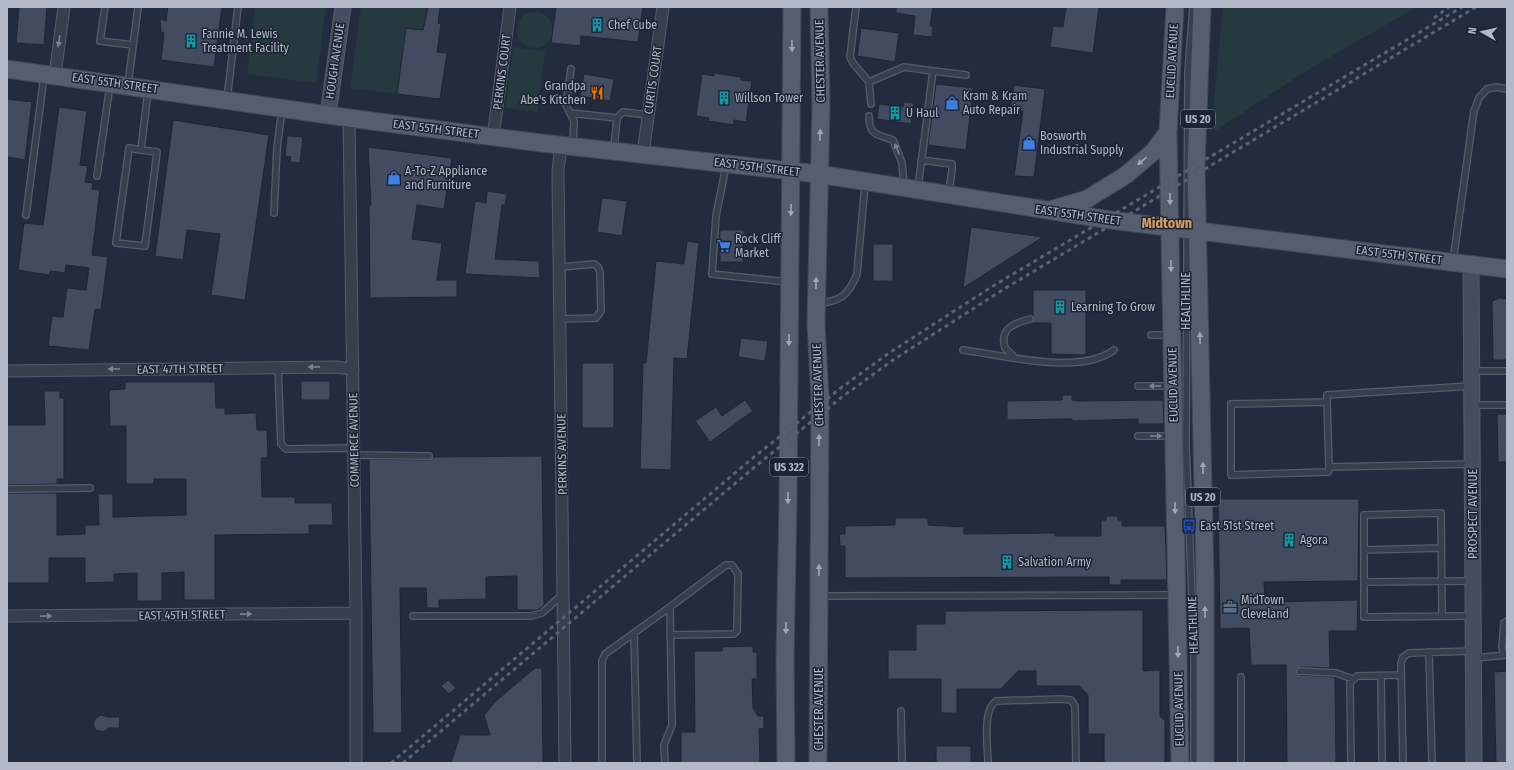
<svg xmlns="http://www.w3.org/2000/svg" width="1514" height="770" viewBox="0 0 1514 770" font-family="'Fira Sans Condensed',sans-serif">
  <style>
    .green { fill: #25393f }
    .building { fill: #424b60; stroke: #1e2535 }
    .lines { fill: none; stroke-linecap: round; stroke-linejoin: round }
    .lane-casing { stroke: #555c6c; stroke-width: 8 }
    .street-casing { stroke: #555c6c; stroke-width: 13 }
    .secondary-casing { stroke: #555c6c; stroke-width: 17 }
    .primary-casing { stroke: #404757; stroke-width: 19 }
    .lane { stroke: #373e4e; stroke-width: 5.5 }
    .street { stroke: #373e4e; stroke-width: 11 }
    .secondary { stroke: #454d61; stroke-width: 15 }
    .primary { stroke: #555d6e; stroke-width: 17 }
    .rail { stroke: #596275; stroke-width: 3; stroke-dasharray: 4 4; stroke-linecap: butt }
    .oneway { fill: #7b8292 }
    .oneway2 { fill: #a0a7b7 }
    .labels { text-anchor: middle; stroke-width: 3; stroke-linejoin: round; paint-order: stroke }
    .shield { fill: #1c2333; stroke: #868c9c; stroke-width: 1 }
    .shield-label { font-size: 11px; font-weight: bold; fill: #b3b9c9 }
    .poi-label { font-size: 12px; fill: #b3b9c9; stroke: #1c2333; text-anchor: start }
    .street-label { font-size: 12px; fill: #b3b9c9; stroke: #1c2333 }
    .quarter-label { font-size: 14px; font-weight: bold; fill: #d7a060; stroke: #1c2333 }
  </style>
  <rect width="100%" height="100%" fill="#232c3e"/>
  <!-- green -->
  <path class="green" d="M255 7H326L316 83 247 74Z
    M361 7H427L423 30 397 94 350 88Z
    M1223 7H1417L1309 69 1215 131 1213 110Z
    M517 30a18 18 0 1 1 36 0a18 18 0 1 1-36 0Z
    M513 47 545 51 537 112 505 108Z"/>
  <!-- building -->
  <path class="building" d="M19 7H47L44 45 16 43Z
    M168 7H222L214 67 161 60 164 33 161 32 160 19 166 21Z
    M428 7H440L438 23 441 24 437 52 447 53 440 99 397 94 406 28 423 30Z
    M556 7H643L638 42 581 36 580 46 551 43Z
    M896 7H933L930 26 933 27 932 37 913 35 915 16 896 13Z
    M1066 7H1099L1093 53 1050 47 1053 26 1063 27Z
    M861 28 899 33 895 62 857 56Z
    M714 73 741 77V80L752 81 746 122 734 120V125L708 121 709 118 696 116 702 74 714 76Z
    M584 74 614 79 610 101 580 96Z
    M936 84 973 88 966 150 928 145Z
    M1014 85 1045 89 1034 177 1014 176 1023 111 1010 109Z
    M7 99 32 102 25 160 7 157Z
    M904 102 914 103 911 124 877 119 879 104 903 107Z
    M59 107 87 111 80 165 88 166 85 182 93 183 92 189 100 190 92 255 108 257 101 310 95 309 89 350 48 346 52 316 63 317 67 288 86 290 89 268 66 265 65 273 50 271 49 275 18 270 24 223 43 225Z
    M173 120 269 135 245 300 211 295 220 234 187 230 183 260 155 256Z
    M287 136 303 137 300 163 290 162 291 157 285 156Z
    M368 147 452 158 444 209 417 205 412 239 442 243 437 280H457V297L370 298 369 205H371Z
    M487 191 507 194 505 205H502L495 259 539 261 540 278 465 274 475 201 486 203Z
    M602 198 627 201 622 236 597 232Z
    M971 227 1043 237 963 288Z
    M720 230H744L743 262H720Z
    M687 241 699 243 687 359 674 358 671 470 640 469 643 363H646L656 261 684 264Z
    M873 244H893V281H873Z
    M1033 290H1086V355L1051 354V323H1033Z
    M1499 298 1507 299V360H1493L1492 301Z
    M741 338 768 341 765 361 738 357Z
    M582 363H614V428H582Z
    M301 381H330V400H301Z
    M125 382H215L216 408H225V414L256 413 257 430H267L268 458H261L262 497H295V503H332L333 525H309V534L215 535V600H184V572L162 573V601H137V573L114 574V582L85 583V558H49V583H7V493H57V535L85 534V525H99L98 494H113V517L186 515V479H154V484H126V426H110L109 393 110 390 125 389Z
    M44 391H60V398H64V479H57V484L7 485V425H45Z
    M1062 395H1072V400L1080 401 1163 400 1164 424H1138V419L1072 421V419L1007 420V401L1062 400Z
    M745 400 753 411 710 442 695 421 716 407 722 416Z
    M1497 414H1507V462H1498Z
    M542 456 544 605 538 610H517V576L486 577V599L439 600V608H427L426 588H400L402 733H373L369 459 429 460 433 457Z
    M1218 499H1359L1358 581 1264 582 1265 602 1358 600 1357 631H1329L1330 668 1300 667 1296 670 1300 675 1335 677 1336 763H1287L1286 665H1251L1249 628 1220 629Z
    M1106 516H1118V520H1122V526H1165L1167 580H1121V585H1109V577L845 578V546H840L839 534H845V526L895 525V518H928V525L964 527V534L1055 533V536H1101V520H1106Z
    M1143 610V671L1160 670V716L1165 721V763H1104V734H1088V695L1079 686H1036V671H1018L1001 689H957V713H941V679H888V650H916V624H945V611Z
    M753 646V652H757V679H752L753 708 758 716H764V728L759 729 760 763H681V732H695L694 651H722V647Z
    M535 668H542L543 763H451L460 735H490L484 715 497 700Z
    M1507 671V763H1496L1494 672Z
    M448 680 456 688 449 694 441 686Z
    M101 715 108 717H120L119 728H109L103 732 96 730 93 725 95 719Z
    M936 746H971V763H936Z"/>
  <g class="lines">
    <!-- lane casing -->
    <g class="lane-casing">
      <path id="lane" d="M105 7 100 41 133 45
        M856 7 850 57 853 63 869 82 871 104
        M1193 7 1188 72 1186 447 1194 647V763
        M571 69 566 105 574 121 573 144
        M869 82 904 67 933 71
        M128 85 138 7
        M227 99 238 7
        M570 113 617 118 614 148
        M869 116C869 135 876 134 893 140L902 163 904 185
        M617 118 623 112 648 115
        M141 150 157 152 145 246 116 243 129 148 141 150 148 91
        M921 160 952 164V170L949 192
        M726 166 716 216 712 274 788 282
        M97 176 110 85
        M918 188 933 71 966 75
        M274 213 277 148 282 110
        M26 215 44 76
        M1453 261 1474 111 1479 98 1487 89 1496 87 1507 89
        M561 267 594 264 598 267 600 272 601 311 596 318 561 319
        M818 303C841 302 849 294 857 274L865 184
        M1151 335H1170
        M963 350C1004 355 1079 376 1114 350
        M1015 358 1005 348C999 328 1015 323 1030 319
        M278 367 281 444 286 449 354 448
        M1473 371H1507
        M1138 386H1171
        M1471 386 1327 395V402L1329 467 1472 464
        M1327 402 1231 404V475L1328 472 1329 467
        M1472 405H1507
        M1138 436H1171
        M354 455 429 456
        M7 489 90 488
        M1364 550 1441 548
        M1364 582V617L1472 616
        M821 596 1175 595
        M413 616H531L542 613 563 594
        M1442 616 1441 513 1364 515V582L1473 581
        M634 633 637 763
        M1429 652 1432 763
        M1504 655 1502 648 1504 623 1507 621
        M1474 658 1507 655
        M1300 671 1336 673 1353 679
        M1381 676 1382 763
        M1241 677V763
        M901 711 902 763
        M602 763V661L605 654 670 607
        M665 763 664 745 672 725 670 607 726 565H732L738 574 737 631 734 634 670 635
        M988 763C988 747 982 710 996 701L1061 699 1071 700 1075 706 1076 763
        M1351 763 1350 683 1357 676 1401 675
        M1403 763 1401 663 1403 657 1409 653 1473 651"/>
    </g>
    <!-- street casing -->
    <g class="street-casing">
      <path id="street" d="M55 75 64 7
        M349 118 356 613V763
        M493 137 510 7
        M561 145 558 171 565 763
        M643 154 663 7
        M7 371 335 367 353 369
        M7 616 356 613"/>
    </g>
    <!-- secondary casing -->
    <g class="secondary-casing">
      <path id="secondary" d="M328 115 343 7
        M1471 264 1474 763"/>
    </g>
    <!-- primary casing -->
    <g class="primary-casing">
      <path id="primary" d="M1175 7 1168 132 1180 763
        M1202 7 1196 166 1205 580V763
        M7 69 349 118 541 143 818 174 1110 220 1507 269
        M1053 209 1087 199 1126 175 1153 152 1168 132
        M786 763 785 658 788 502 792 7
        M818 763 820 398 816 323 821 107 819 7"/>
    </g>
    <!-- lane -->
    <use href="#lane" class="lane"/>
    <!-- street -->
    <use href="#street" class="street"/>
    <!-- secondary -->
    <use href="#secondary" class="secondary"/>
    <!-- primary -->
    <use href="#primary" class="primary"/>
    <!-- rail -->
    <path class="rail" d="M1434 18 1449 7
      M391 763 754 457 842 387 889 353 993 286 1462 7
      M403 763 757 465 842 397 893 360 1004 289 1476 7"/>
  </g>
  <!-- one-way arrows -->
  <defs><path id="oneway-solid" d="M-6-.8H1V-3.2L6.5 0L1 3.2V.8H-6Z"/></defs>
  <g class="oneway">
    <use href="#oneway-solid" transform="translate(59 41) rotate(98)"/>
    <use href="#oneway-solid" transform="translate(897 149) rotate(-112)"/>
    <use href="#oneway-solid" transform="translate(314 367) rotate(179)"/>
    <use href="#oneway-solid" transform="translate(114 369) rotate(179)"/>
    <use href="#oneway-solid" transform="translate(1155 386) rotate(179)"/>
    <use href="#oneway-solid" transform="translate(1156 436) rotate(-1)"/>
    <use href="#oneway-solid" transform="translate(246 614) rotate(-1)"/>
    <use href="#oneway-solid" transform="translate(46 616) rotate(-1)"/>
  </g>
  <g class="oneway2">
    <use href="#oneway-solid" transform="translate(792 46) rotate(89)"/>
    <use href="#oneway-solid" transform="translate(820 135) rotate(-88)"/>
    <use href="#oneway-solid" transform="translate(1142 161) rotate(140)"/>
    <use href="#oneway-solid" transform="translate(1170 199) rotate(89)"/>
    <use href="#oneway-solid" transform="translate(791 210) rotate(91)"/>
    <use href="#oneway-solid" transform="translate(1171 266) rotate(89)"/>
    <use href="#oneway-solid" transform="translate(816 283) rotate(-89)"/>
    <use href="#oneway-solid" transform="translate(1200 338) rotate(-91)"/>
    <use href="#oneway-solid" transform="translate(789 340) rotate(91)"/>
    <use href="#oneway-solid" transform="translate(819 440) rotate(-89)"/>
    <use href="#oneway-solid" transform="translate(1203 468) rotate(-91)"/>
    <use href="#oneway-solid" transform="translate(788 498) rotate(91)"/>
    <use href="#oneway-solid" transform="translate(1175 508) rotate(89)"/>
    <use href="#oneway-solid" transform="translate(819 570) rotate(-90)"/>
    <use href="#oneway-solid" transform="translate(1205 612) rotate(-90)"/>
    <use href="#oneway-solid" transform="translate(786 628) rotate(91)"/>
    <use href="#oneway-solid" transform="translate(1178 652) rotate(89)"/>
  </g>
  <!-- icons -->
  <defs>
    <g id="building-bare" transform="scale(1.08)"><path d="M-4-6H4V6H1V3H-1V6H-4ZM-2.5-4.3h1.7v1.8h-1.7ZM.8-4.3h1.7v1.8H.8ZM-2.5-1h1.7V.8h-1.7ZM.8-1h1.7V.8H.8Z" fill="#0f9aa8" stroke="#1c2333" stroke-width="2.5" paint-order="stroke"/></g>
    <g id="restaurant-bare" transform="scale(1.08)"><path d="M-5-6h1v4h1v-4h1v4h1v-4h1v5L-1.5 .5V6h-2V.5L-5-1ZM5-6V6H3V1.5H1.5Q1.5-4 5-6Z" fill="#e8710a" stroke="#1c2333" stroke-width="2.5" paint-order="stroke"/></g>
    <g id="shop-bare" transform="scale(1.08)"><path d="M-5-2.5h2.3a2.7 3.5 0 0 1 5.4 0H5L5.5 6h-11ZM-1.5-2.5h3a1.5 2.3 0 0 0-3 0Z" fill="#3f7fe0" stroke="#1c2333" stroke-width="2.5" paint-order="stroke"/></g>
    <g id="supermarket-bare" transform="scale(1.08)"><path d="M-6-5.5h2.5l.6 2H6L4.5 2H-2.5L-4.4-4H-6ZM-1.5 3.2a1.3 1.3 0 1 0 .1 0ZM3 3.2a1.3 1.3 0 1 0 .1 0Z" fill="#3f7fe0" stroke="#1c2333" stroke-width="2.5" paint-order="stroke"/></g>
    <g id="bus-bare" transform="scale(1.08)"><path d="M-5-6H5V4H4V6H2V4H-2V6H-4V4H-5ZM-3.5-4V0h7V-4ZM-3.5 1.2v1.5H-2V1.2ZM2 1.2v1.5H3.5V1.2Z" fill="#1a4fb4" stroke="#1c2333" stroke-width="2.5" paint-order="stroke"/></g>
    <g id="office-bare" transform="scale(1.08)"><path d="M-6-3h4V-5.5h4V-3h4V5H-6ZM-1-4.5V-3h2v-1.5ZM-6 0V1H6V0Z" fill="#5c6f8a" stroke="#1c2333" stroke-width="2.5" paint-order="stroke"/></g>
  </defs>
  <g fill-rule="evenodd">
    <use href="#building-bare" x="597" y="25"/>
    <use href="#building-bare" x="191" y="41"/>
    <use href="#restaurant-bare" x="597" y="93"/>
    <use href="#building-bare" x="724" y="98"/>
    <use href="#shop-bare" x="952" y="103"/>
    <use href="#building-bare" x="895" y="113"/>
    <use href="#shop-bare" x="1029" y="143"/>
    <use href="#shop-bare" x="394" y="178"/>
    <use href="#supermarket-bare" x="724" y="246"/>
    <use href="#building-bare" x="1060" y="307"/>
    <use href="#bus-bare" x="1189" y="526"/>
    <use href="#building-bare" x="1289" y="540"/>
    <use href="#building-bare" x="1007" y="562"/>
    <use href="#office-bare" x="1230" y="607"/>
  </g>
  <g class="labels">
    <!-- shield labels -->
    <g class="shield">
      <rect x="1181" y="110" width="34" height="18" rx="3"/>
      <rect x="770" y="458" width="38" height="18" rx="3"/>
      <rect x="1186" y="488" width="34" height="18" rx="3"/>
    </g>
    <g class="shield-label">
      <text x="1198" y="123">US 20</text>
      <text x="789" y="471">US 322</text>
      <text x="1203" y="501">US 20</text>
    </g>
    <!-- poi labels -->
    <g class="poi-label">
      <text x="608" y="29">Chef Cube</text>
      <text x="202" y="38">Fannie M. Lewis<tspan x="202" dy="14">Treatment Facility</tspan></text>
      <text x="586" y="90" text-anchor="end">Grandpa<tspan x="586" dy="14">Abe's Kitchen</tspan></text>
      <text x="963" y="100">Kram &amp; Kram<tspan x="963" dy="14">Auto Repair</tspan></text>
      <text x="735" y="102">Willson Tower</text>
      <text x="906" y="117">U Haul</text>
      <text x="1040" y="140">Bosworth<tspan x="1040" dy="14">Industrial Supply</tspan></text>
      <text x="405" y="175">A-To-Z Appliance<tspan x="405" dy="14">and Furniture</tspan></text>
      <text x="735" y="243">Rock Cliff<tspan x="735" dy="14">Market</tspan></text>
      <text x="1071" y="311">Learning To Grow</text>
      <text x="1200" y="530">East 51st Street</text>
      <text x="1300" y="544">Agora</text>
      <text x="1018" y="566">Salvation Army</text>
      <text x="1241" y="604">MidTown<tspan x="1241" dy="14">Cleveland</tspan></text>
    </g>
    <!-- street labels -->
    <g class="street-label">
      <text transform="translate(335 61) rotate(-82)" y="4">HOUGH AVENUE</text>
      <text transform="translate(820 61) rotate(-91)" y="4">CHESTER AVENUE</text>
      <text transform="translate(1172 61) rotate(-87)" y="4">EUCLID AVENUE</text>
      <text transform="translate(502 72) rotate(-83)" y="4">PERKINS COURT</text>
      <text transform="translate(653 80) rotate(-82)" y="4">CURTIS COURT</text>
      <text transform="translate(115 83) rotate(8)" y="4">EAST 55TH STREET</text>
      <text transform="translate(436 129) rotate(7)" y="4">EAST 55TH STREET</text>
      <text transform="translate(757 167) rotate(7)" y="4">EAST 55TH STREET</text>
      <text transform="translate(1078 215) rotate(8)" y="4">EAST 55TH STREET</text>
      <text transform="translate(1399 255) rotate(7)" y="4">EAST 55TH STREET</text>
      <text transform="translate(1186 301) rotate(-90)" y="4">HEALTHLINE</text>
      <text transform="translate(180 369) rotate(-1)" y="4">EAST 47TH STREET</text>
      <text transform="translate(818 385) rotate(-92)" y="4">CHESTER AVENUE</text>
      <text transform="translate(1173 385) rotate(-91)" y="4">EUCLID AVENUE</text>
      <text transform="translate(354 440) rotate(-91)" y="4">COMMERCE AVENUE</text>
      <text transform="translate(562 454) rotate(-91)" y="4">PERKINS AVENUE</text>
      <text transform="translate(1473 514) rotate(-90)" y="4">PROSPECT AVENUE</text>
      <text transform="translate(182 615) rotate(-1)" y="4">EAST 45TH STREET</text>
      <text transform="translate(1193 625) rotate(-92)" y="4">HEALTHLINE</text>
      <text transform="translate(819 709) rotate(-90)" y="4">CHESTER AVENUE</text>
      <text transform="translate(1179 709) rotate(-91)" y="4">EUCLID AVENUE</text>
    </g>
    <!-- quarter labels -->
    <g class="quarter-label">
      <text x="1167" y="228">Midtown</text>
    </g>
  </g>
  <!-- border -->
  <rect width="1514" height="770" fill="none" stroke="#b3b9c9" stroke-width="16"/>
  <!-- north arrow -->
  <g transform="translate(1482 32) rotate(278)" stroke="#1c2333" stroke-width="3" paint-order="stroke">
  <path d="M0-3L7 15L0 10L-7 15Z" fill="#b3b9c9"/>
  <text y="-6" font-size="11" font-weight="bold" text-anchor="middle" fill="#b3b9c9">N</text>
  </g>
</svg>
